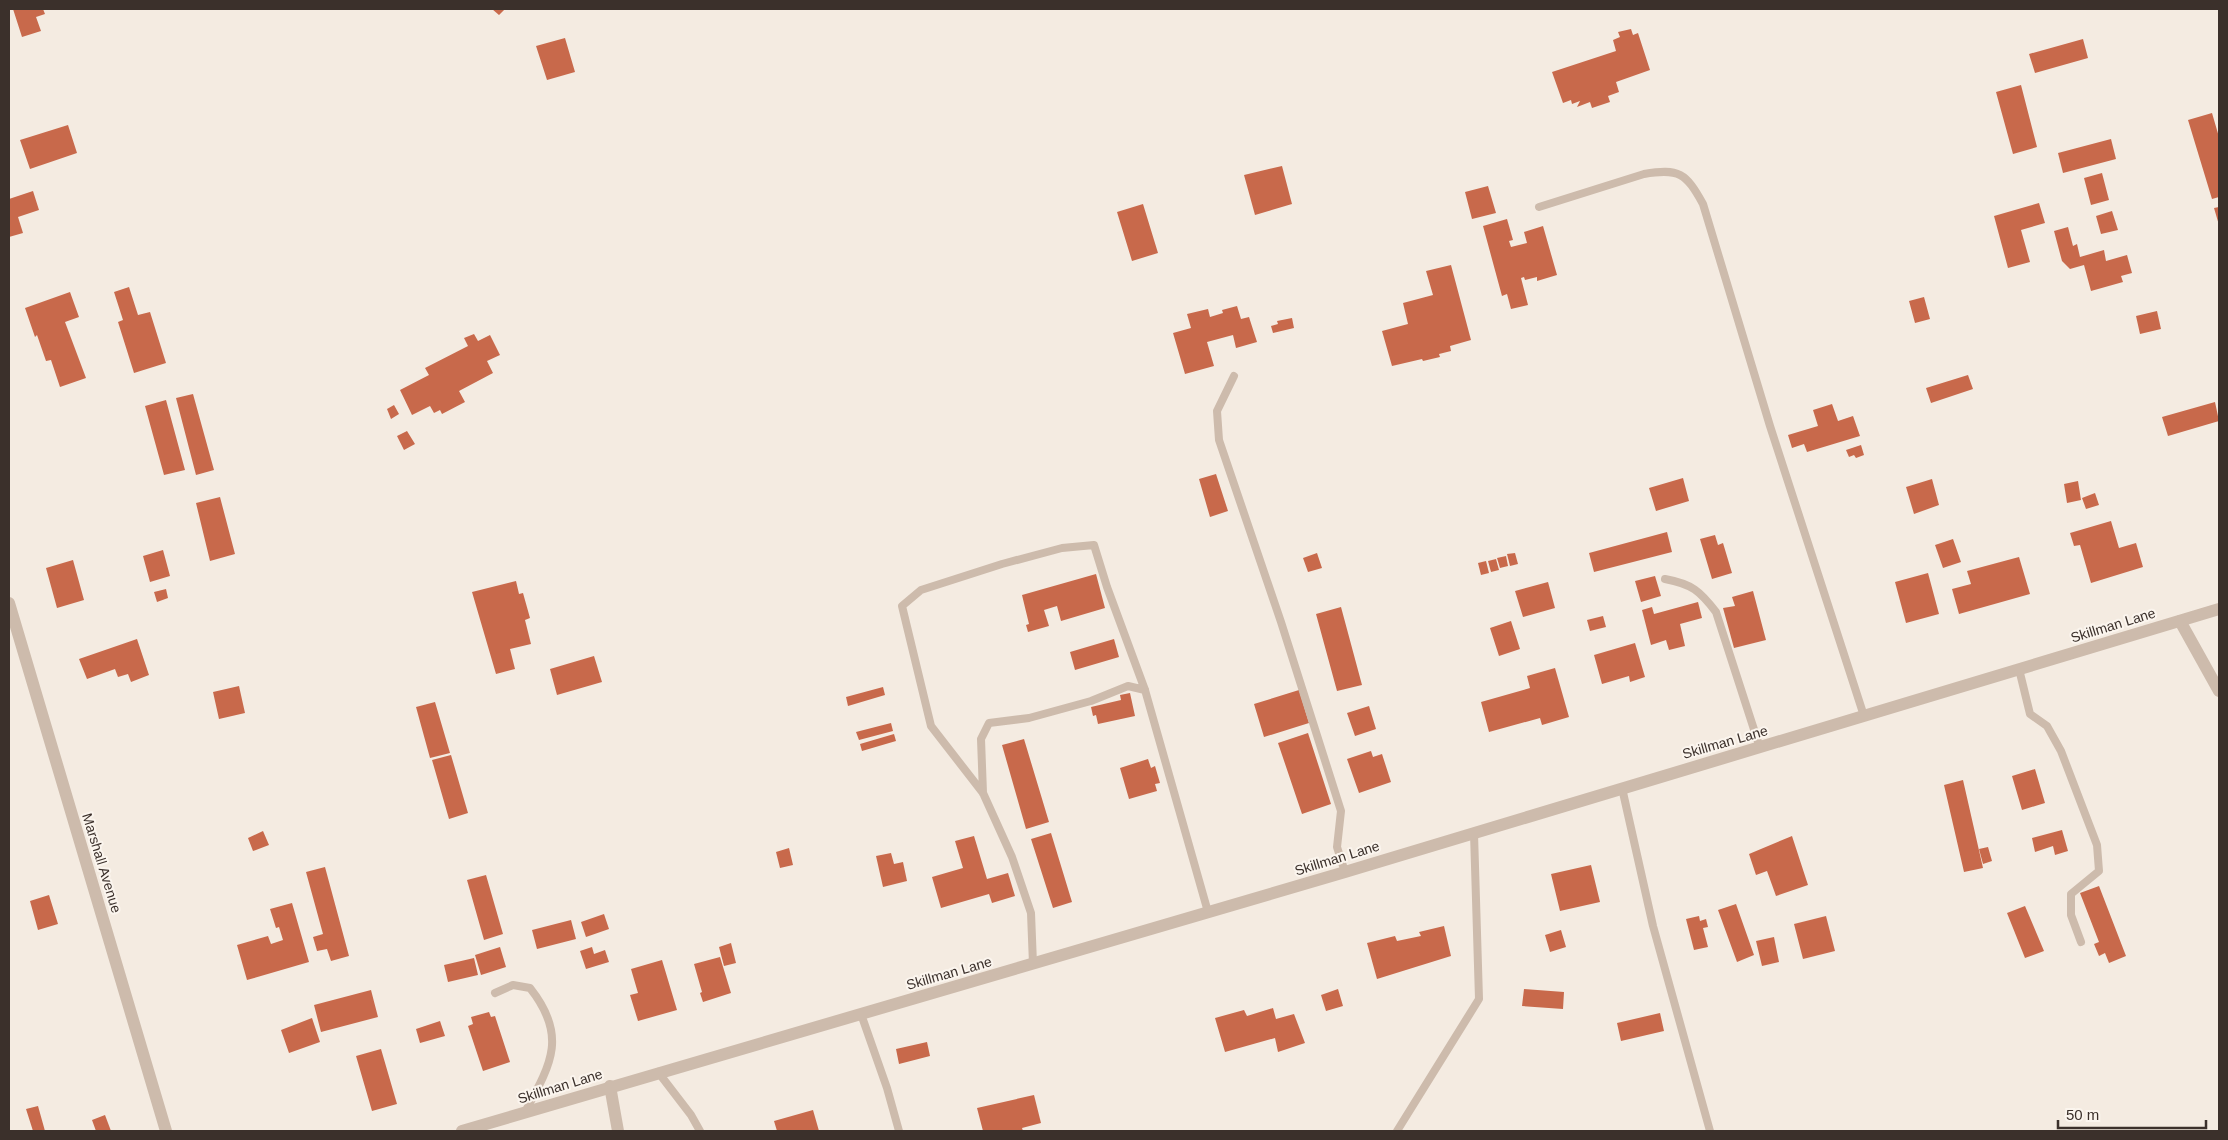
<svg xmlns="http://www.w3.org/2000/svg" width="2228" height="1140" viewBox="0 0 2228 1140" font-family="Arial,sans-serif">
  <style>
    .building { fill: #c8694b }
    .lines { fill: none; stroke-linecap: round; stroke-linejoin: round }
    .service { stroke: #cdbbac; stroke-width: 8 }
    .minor { stroke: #cdbbac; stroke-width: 12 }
    .tertiary { stroke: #cdbbac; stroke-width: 12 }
    .labels { text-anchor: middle; stroke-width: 4; stroke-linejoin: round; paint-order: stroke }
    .street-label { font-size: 14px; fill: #3b302b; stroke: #fbf5ee }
  </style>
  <rect width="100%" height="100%" fill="#f4ebe1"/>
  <!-- building -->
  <path class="building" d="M13 9H43L45 14 36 17 41 31 22 37Z
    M492 9H505L499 15Z
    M1631 29 1633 35 1638 33 1650 70 1616 82 1619 92 1608 96 1610 102 1592 108 1590 102 1577 107 1580 101 1572 104 1571 100 1563 103 1552 72 1616 51 1613 40 1620 37 1618 32Z
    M565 38 575 72 547 80 536 46Z
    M2083 39 2088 58 2035 73 2029 54Z
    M2021 85 2037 147 2013 154 1996 92Z
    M2212 113 2219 137V197L2212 199 2188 120Z
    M68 125 77 153 30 169 20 140Z
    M2111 139 2116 159 2063 173 2058 153Z
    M1282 166 1292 204 1255 215 1244 175Z
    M2102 173 2109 200 2091 205 2084 178Z
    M1488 186 1496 213 1472 219 1465 192Z
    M33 191 39 210 18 217 23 233 9 237V199Z
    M2039 203 2045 223 2021 230 2030 262 2008 268 1994 216Z
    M1143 204 1158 253 1132 261 1117 212Z
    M2219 207V225L2214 208Z
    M2112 211 2118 230 2101 234 2096 216Z
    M1507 219 1513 240 1509 241 1511 247 1527 243 1524 232 1543 226 1557 275 1537 281V277L1525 280 1524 277 1521 278 1528 305 1511 309 1507 294 1502 296 1483 226Z
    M2068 227 2073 246 2077 244 2080 257 2104 250 2106 261 2127 255 2132 273 2121 276 2123 282 2091 291 2084 265 2070 269 2062 261 2054 231Z
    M1451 265 1471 340 1450 346 1451 351 1439 354 1440 357 1423 361 1422 359 1392 366 1382 331 1408 324 1403 303 1433 295 1426 271Z
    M129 287 138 315 150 312 166 363 134 373 118 322 123 320 114 292Z
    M70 292 79 317 65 322 86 378 60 387 51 360 46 361 37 335 35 337 25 308Z
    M1924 297 1930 319 1915 323 1909 301Z
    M1237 306 1241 319 1249 317 1257 342 1236 348 1233 335 1207 342 1214 366 1185 374 1173 333 1191 328 1187 314 1208 309 1210 317 1223 313 1222 310Z
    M2157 311 2161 329 2140 334 2136 316Z
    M1292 318 1294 328 1273 333 1271 326 1278 324 1277 321Z
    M474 334 478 341 490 335 500 355 487 361 493 373 459 391 465 402 442 414 440 410 434 413 430 406 412 415 400 390 429 375 425 368 468 346 464 338Z
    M1968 375 1973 389 1931 403 1926 388Z
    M193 394 214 470 196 475 176 398Z
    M166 400 185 470 164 475 145 406Z
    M2215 402 2219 421 2168 436 2162 417Z
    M1832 404 1838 421 1853 416 1860 436 1807 452 1804 444 1792 448 1788 435 1818 426 1813 410Z
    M394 405 399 414 391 419 387 409Z
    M407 431 415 444 404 450 397 436Z
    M1861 445 1864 455 1856 458 1854 455 1849 457 1846 450Z
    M1216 474 1228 511 1210 517 1199 479Z
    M1683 478 1689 501 1656 511 1649 488Z
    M1932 479 1939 505 1914 514 1906 487Z
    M2078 481 2081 500 2067 503 2064 484Z
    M2095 493 2099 505 2086 509 2082 498Z
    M220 497 235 554 210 561 196 503Z
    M2111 521 2119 548 2136 543 2143 567 2091 583 2080 545 2074 546 2070 533Z
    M1667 532 1672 552 1594 572 1589 553Z
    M1715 535 1718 545 1723 543 1732 573 1712 579 1700 539Z
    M1953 539 1961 562 1943 568 1935 545Z
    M163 550 170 576 150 582 143 556Z
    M1317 553 1322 568 1308 572 1303 558Z
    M1515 553 1518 564 1510 566 1507 554Z
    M1506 556 1508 566 1500 568 1497 558Z
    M2019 557 2030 594 1959 614 1952 589 1971 584 1967 571Z
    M1496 559 1499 570 1491 572 1488 561Z
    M73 560 84 600 57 608 46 568Z
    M1486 561 1489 573 1481 575 1478 563Z
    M1928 573 1939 614 1906 623 1895 582Z
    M1096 574 1105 608 1061 621 1057 606 1044 610 1049 626 1028 632 1026 625 1029 624 1022 595Z
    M1655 576 1661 596 1641 602 1635 581Z
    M516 581 519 594 523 593 530 618 525 620 531 644 510 649 515 669 496 674 472 592Z
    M1548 582 1555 608 1523 617 1515 591Z
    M166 589 168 598 157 602 154 592Z
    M1753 591 1766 640 1734 648 1723 608 1735 606 1732 597Z
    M1698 602 1702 618 1680 624 1685 646 1669 650 1666 640 1651 645 1642 610 1652 607 1654 614Z
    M1341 607 1362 685 1337 691 1316 614Z
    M1603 616 1606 627 1590 631 1587 620Z
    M1511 621 1520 649 1499 656 1490 628Z
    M137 639 149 675 131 682 128 674 118 677 115 669 87 679 79 659Z
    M1114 639 1119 657 1075 670 1070 652Z
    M1635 643 1645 677 1630 682 1629 676 1602 684 1594 655Z
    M594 656 602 682 557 695 550 669Z
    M1555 668 1569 717 1542 725 1540 718 1489 732 1481 702 1530 688 1527 676Z
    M239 686 245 713 219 719 213 692Z
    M883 687 885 695 848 706 846 697Z
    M1299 690 1309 723 1264 737 1254 704Z
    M1130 693 1135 716 1098 724 1096 715 1093 716 1091 707 1121 700 1120 695Z
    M435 702 450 753 430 758 416 707Z
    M1369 706 1376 729 1355 736 1347 713Z
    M891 723 893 731 859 740 856 732Z
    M1308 733 1331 804 1302 814 1278 743Z
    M894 734 896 741 862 751 860 744Z
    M1024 739 1049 822 1026 829 1002 745Z
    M1371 751 1373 757 1382 754 1391 782 1359 793 1347 759Z
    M451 755 468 813 449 819 432 760Z
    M1148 759 1151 768 1155 766 1160 783 1155 784 1157 791 1129 799 1120 768Z
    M2035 769 2045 803 2022 810 2012 776Z
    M1963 780 1983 868 1964 872 1944 785Z
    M2062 830 2068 851 2055 855 2053 846 2035 852 2032 838Z
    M263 831 269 845 253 851 248 838Z
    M1051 833 1072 902 1053 908 1031 839Z
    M974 836 987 879 1008 873 1015 896 992 903 989 894 941 908 932 877 963 868 955 841Z
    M1792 836 1808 885 1776 896 1767 871 1756 875 1749 854Z
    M1988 847 1992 861 1983 864 1979 849Z
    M789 848 793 865 780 868 776 852Z
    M891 853 894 864 903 862 907 881 883 887 876 856Z
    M1591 865 1600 902 1560 911 1551 874Z
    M325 867 349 956 331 961 327 949 317 951 313 937 323 934 306 872Z
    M486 875 503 934 484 940 467 880Z
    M2099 886 2126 956 2109 963 2105 953 2099 956 2094 944 2099 942 2080 893Z
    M49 895 58 924 38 930 30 901Z
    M292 903 309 962 247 980 237 945 268 936 271 944 283 940 279 927 276 928 270 909Z
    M1736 904 1754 955 1737 962 1718 910Z
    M2025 906 2044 951 2025 958 2007 913Z
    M604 914 609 929 586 937 581 922Z
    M1699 916 1700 921 1706 919 1708 927 1703 928 1708 947 1694 950 1686 919Z
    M1826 916 1835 951 1803 959 1794 924Z
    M571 920 576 939 537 949 532 930Z
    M1444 926 1451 956 1377 979 1367 943 1395 936 1397 941 1421 936 1419 932Z
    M1561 930 1566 947 1550 952 1545 935Z
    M1774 937 1779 962 1762 966 1756 941Z
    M731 943 736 963 724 966 719 947Z
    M500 947 506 967 481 975 475 955Z
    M592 947 594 954 605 950 609 962 586 969 580 951Z
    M720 957 731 993 703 1002 700 993 702 992 694 964Z
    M474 958 478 975 448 982 444 965Z
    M662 960 677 1010 638 1021 630 995 638 993 631 969Z
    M1338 989 1343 1006 1326 1011 1321 995Z
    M1524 989 1564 992 1563 1009 1522 1006Z
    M371 990 378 1017 321 1032 314 1005Z
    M1273 1008 1276 1019 1294 1014 1305 1043 1278 1052 1275 1038 1225 1052 1215 1018 1244 1010 1247 1016Z
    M489 1012 491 1017 495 1016 510 1062 483 1071 468 1026 473 1024 471 1017Z
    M1660 1013 1664 1031 1621 1041 1617 1023Z
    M312 1018 320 1042 289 1053 281 1030Z
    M440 1021 445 1036 420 1043 416 1029Z
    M927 1042 930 1056 899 1064 896 1049Z
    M381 1049 397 1104 372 1111 356 1056Z
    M1034 1095 1041 1123 1022 1128 1023 1131H983L977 1108Z
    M38 1106 45 1131H33L26 1109Z
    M813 1110 819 1131H777L774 1121Z
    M105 1115 111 1131H96L92 1120Z"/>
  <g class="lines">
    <!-- service -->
    <path class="service" d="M1539 207 1644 174C1679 168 1686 173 1703 204L1770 426 1864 716
      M1234 376 1217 411 1219 440 1281 622 1341 811 1337 847 1345 872
      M1665 579C1692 584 1700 591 1716 612L1760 748
      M2019 669 2030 714 2047 726 2061 751 2097 845 2099 871 2071 894V915L2081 942
      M1622 788 1653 926 1710 1131
      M983 793 981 739 989 723 1029 718 1091 701 1128 686 1145 690
      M1033 964 1031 913 1012 857 983 793 931 726 902 606 921 590 1002 564 1062 548 1094 545 1107 587 1145 690 1208 912
      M495 993 513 985 530 988C568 1036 551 1064 525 1112
      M861 1014 887 1088 899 1131
      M658 1072 691 1115 700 1131
      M1397 1131 1479 999 1474 833"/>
    <!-- minor -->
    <path class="minor" d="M9 603 166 1131
      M2180 621 2219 691
      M610 1086 618 1131"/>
    <!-- tertiary -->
    <path class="tertiary" d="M462 1131 1345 872 2219 609"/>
  </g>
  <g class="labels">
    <!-- street labels -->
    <g class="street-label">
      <text transform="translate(2113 625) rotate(-17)" y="5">Skillman Lane</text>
      <text transform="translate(1725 742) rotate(-16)" y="5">Skillman Lane</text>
      <text transform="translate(1337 858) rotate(-17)" y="5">Skillman Lane</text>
      <text transform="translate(102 863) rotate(73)" y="5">Marshall Avenue</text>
      <text transform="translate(949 973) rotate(-16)" y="5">Skillman Lane</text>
      <text transform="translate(560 1086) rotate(-17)" y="5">Skillman Lane</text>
    </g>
  </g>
  <!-- border -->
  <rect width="2228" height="1140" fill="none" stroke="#3b302b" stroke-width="20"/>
  <!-- scale -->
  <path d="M2058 1120v8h148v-8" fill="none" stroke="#3b302b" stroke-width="2.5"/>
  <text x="2066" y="1120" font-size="15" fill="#3b302b" stroke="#fbf5ee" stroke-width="4" paint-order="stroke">50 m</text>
</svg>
